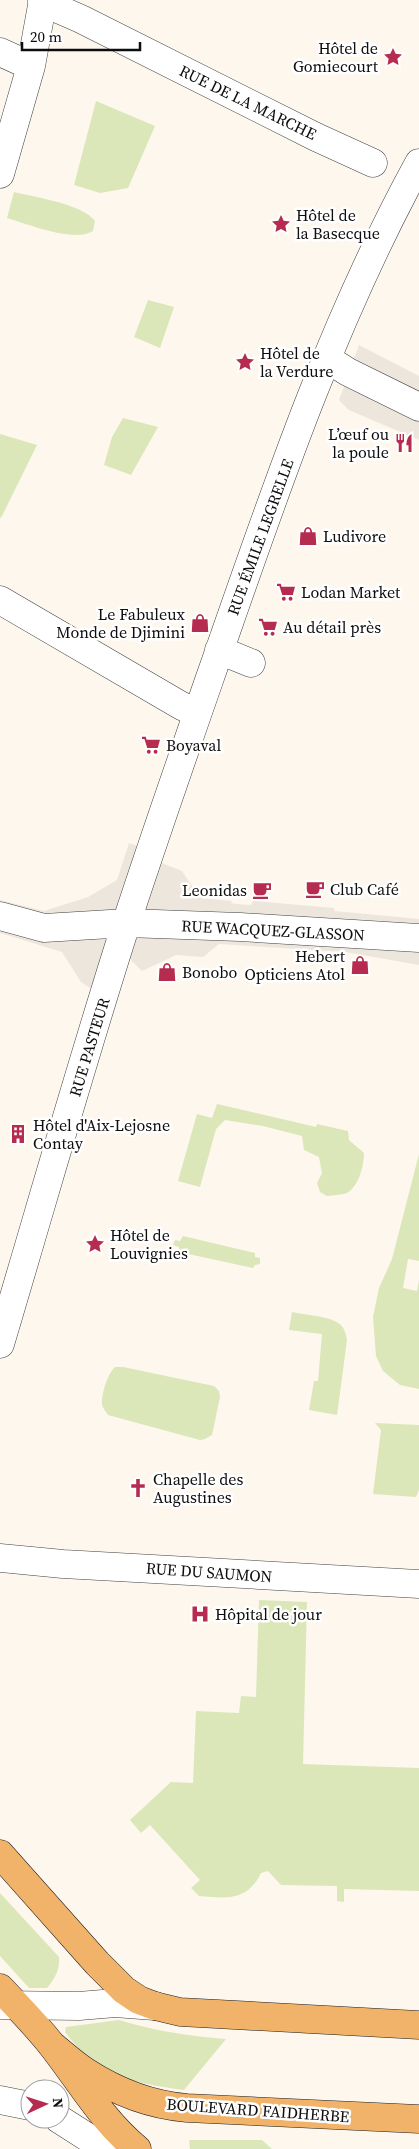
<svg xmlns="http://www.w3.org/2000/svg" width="419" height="2149" viewBox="0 0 419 2149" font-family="'Source Serif 4',serif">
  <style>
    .green { fill: #dbe7b9 }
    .plaza { fill: #ede6dd }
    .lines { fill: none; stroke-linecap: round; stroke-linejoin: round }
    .minor-casing { stroke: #404040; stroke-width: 29 }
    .major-casing { stroke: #1e1e1e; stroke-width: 29 }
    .minor { stroke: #fff; stroke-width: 28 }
    .major { stroke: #f1b26a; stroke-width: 28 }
    .labels { text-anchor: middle; stroke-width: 5; stroke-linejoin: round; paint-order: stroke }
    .poi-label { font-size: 16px; fill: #0d0d0d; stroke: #fff; text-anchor: start }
    .street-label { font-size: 16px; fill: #0d0d0d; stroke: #fff }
  </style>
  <rect width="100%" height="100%" fill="#fef7ee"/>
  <!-- green -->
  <path class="green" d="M96 101 155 126 128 188 100 193 74 185Z
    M14 192C34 197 83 204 95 221L93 231C75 243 27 224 7 218Z
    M148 300 174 307 160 348 134 337Z
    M123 418 158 427 131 475 104 465 112 437Z
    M0 434 37 445 1 518 0 517Z
    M217 1104 316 1127 317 1124 348 1131 349 1140 364 1153C364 1165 359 1186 347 1193 342 1195 332 1195 327 1196L320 1192 317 1183 322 1173 319 1157 304 1150 302 1136 263 1126 225 1120 216 1129 200 1187 178 1181 197 1114 212 1118Z
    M419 1154V1261L408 1259 403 1288 417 1291 419 1280V1389L400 1385 383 1371 376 1356 373 1317 379 1288 392 1259Z
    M183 1236 255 1253V1257L260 1258V1264L255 1265 253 1268 179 1252V1247L173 1245 175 1240 180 1241Z
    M292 1312C304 1315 329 1316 338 1323 344 1326 346 1334 347 1340L337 1415 309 1410 314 1381H318L322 1334 289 1330Z
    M115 1367H123L214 1386 219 1391 220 1397 212 1435 205 1439 200 1440 108 1415C106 1412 103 1408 102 1405 101 1394 108 1373 115 1367Z
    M375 1423 419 1425V1490L416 1497 373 1494 381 1430Z
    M259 1600 307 1602 303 1764 419 1768V1891L344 1889V1902L337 1901V1886L281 1885 268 1871 261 1873C247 1902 226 1898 199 1896L191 1888 200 1880 150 1825 141 1833 130 1820 171 1782 193 1783 196 1711 239 1713 241 1696 256 1697Z
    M0 1893 59 1957C60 1970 55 1978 47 1988H29L0 1956Z
    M119 2020C155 2031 189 2036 226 2039L184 2090C133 2083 98 2077 65 2032L66 2027Z
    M189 2140H262L272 2149H190Z"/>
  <!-- plaza -->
  <path class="plaza" d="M359 345 419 376V440L349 410 339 400Z
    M129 843 140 847 92 989 81 982 62 952 0 933V900L44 911 88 897 117 880Z
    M159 862 182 871 200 898 232 901 231 903 235 904 251 905 253 901 334 908V911L419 919V965L345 952 219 944 203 957 176 955 142 971 130 959Z"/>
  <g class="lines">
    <!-- minor casing -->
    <g class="minor-casing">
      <path id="minor" d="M42 2 81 19 316 137 373 163
        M0 52 31 66
        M0 174 31 66 43 0
        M326 358 348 372 419 407
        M0 600 180 705 196 713
        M219 650 251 663
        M0 916 44 928 127 923 240 927 419 938
        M0 1344C42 1203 82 1061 127 921 157 829 189 738 221 646 278 482 335 316 419 163
        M0 1558 63 1564 419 1584
        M0 2005 79 2006 115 2003 155 2006
        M0 2100 30 2106
        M59 2119 106 2149"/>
    </g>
    <!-- major casing -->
    <g class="major-casing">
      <path id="major" d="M0 1854 97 1963 124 1990 139 2000 155 2006 180 2012 419 2025
        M0 1988C18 2007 38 2027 54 2048 81 2083 103 2121 137 2149
        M53 2046C64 2055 75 2065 86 2072 117 2092 151 2105 187 2108L419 2119"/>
    </g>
    <!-- minor -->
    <use href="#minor" class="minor"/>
    <!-- major -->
    <use href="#major" class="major"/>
  </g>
  <!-- icons -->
  <defs>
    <g id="sight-bare" transform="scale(1.5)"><path d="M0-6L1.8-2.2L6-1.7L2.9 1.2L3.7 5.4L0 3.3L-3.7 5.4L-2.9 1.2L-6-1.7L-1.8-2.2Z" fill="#b62c51" stroke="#fff" stroke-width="2.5" paint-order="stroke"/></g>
    <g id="restaurant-bare" transform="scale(1.5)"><path d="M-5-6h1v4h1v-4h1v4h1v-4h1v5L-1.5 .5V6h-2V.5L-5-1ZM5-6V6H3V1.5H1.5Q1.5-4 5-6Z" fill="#b62c51" stroke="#fff" stroke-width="2.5" paint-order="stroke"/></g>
    <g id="shop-bare" transform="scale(1.5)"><path d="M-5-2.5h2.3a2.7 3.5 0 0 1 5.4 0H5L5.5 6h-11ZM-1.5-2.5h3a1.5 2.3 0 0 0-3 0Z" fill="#b62c51" stroke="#fff" stroke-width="2.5" paint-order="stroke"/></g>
    <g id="supermarket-bare" transform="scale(1.5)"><path d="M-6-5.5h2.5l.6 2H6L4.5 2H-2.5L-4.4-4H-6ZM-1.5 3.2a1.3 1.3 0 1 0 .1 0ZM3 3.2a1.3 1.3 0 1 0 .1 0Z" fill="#b62c51" stroke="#fff" stroke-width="2.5" paint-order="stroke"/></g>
    <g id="cafe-bare" transform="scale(1.5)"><path d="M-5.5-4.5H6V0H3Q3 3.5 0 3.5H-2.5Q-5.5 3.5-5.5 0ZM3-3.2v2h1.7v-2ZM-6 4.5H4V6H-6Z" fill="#b62c51" stroke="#fff" stroke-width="2.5" paint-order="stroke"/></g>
    <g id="building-bare" transform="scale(1.5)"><path d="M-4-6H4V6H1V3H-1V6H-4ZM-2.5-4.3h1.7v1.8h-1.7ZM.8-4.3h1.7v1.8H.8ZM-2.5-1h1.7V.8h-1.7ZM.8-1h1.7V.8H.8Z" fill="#b62c51" stroke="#fff" stroke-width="2.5" paint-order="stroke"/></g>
    <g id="church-bare" transform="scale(1.5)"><path d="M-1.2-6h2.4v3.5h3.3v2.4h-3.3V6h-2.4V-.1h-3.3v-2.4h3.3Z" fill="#b62c51" stroke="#fff" stroke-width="2.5" paint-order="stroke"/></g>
    <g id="hospital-bare" transform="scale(1.5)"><path d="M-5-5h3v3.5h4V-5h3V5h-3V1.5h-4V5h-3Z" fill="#b62c51" stroke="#fff" stroke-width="2.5" paint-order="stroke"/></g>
  </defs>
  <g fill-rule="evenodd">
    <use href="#sight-bare" x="393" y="57"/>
    <use href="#sight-bare" x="281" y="224"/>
    <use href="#sight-bare" x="245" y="362"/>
    <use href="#restaurant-bare" x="404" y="443"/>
    <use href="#shop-bare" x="308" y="536"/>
    <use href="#supermarket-bare" x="286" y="592"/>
    <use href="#shop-bare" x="200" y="623"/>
    <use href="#supermarket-bare" x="268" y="627"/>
    <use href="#supermarket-bare" x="151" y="745"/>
    <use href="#cafe-bare" x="315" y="889"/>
    <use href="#cafe-bare" x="262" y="890"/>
    <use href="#shop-bare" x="360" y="965"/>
    <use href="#shop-bare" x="167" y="972"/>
    <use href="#building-bare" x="18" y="1134"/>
    <use href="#sight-bare" x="95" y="1244"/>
    <use href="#church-bare" x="138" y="1488"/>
    <use href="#hospital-bare" x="200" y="1614"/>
  </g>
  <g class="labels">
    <!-- poi labels -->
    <g class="poi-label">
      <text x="378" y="54" text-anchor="end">Hôtel de<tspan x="378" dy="18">Gomiecourt</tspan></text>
      <text x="296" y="221">Hôtel de<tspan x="296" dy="18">la Basecque</tspan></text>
      <text x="260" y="359">Hôtel de<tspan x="260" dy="18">la Verdure</tspan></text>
      <text x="389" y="440" text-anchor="end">L’œuf ou<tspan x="389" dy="18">la poule</tspan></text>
      <text x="323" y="542">Ludivore</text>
      <text x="301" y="598">Lodan Market</text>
      <text x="185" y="620" text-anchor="end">Le Fabuleux<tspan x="185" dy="18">Monde de Djimini</tspan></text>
      <text x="283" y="633">Au détail près</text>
      <text x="166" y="751">Boyaval</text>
      <text x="330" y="895">Club Café</text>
      <text x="247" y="896" text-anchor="end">Leonidas</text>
      <text x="345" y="962" text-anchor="end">Hebert<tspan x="345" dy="18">Opticiens Atol</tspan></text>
      <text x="182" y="978">Bonobo</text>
      <text x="33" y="1131">Hôtel d'Aix-Lejosne<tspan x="33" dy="18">Contay</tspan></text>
      <text x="110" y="1241">Hôtel de<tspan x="110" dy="18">Louvignies</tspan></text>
      <text x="153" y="1485">Chapelle des<tspan x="153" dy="18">Augustines</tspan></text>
      <text x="215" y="1620">Hôpital de jour</text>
    </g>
    <!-- street labels -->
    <g class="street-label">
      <text transform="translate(248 102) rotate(26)" y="6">RUE DE LA MARCHE</text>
      <text transform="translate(260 537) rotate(-70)" y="6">RUE ÉMILE LEGRELLE</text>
      <text transform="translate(273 930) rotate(3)" y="6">RUE WACQUEZ-GLASSON</text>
      <text transform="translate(89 1047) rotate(-73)" y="6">RUE PASTEUR</text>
      <text transform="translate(209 1572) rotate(4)" y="6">RUE DU SAUMON</text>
      <text transform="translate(258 2110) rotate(4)" y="6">BOULEVARD FAIDHERBE</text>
    </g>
  </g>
  <!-- north arrow -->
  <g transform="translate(45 2104) rotate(86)"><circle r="24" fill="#ffffff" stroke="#9e9e9e"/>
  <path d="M0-4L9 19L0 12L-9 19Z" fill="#b62c51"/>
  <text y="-8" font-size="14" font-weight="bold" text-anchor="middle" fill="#0d0d0d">N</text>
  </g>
  <!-- scale -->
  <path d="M22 42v8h118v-8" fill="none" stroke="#0d0d0d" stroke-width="2.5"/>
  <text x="30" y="42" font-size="15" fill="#0d0d0d" stroke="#ffffff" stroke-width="4" paint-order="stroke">20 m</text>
</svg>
